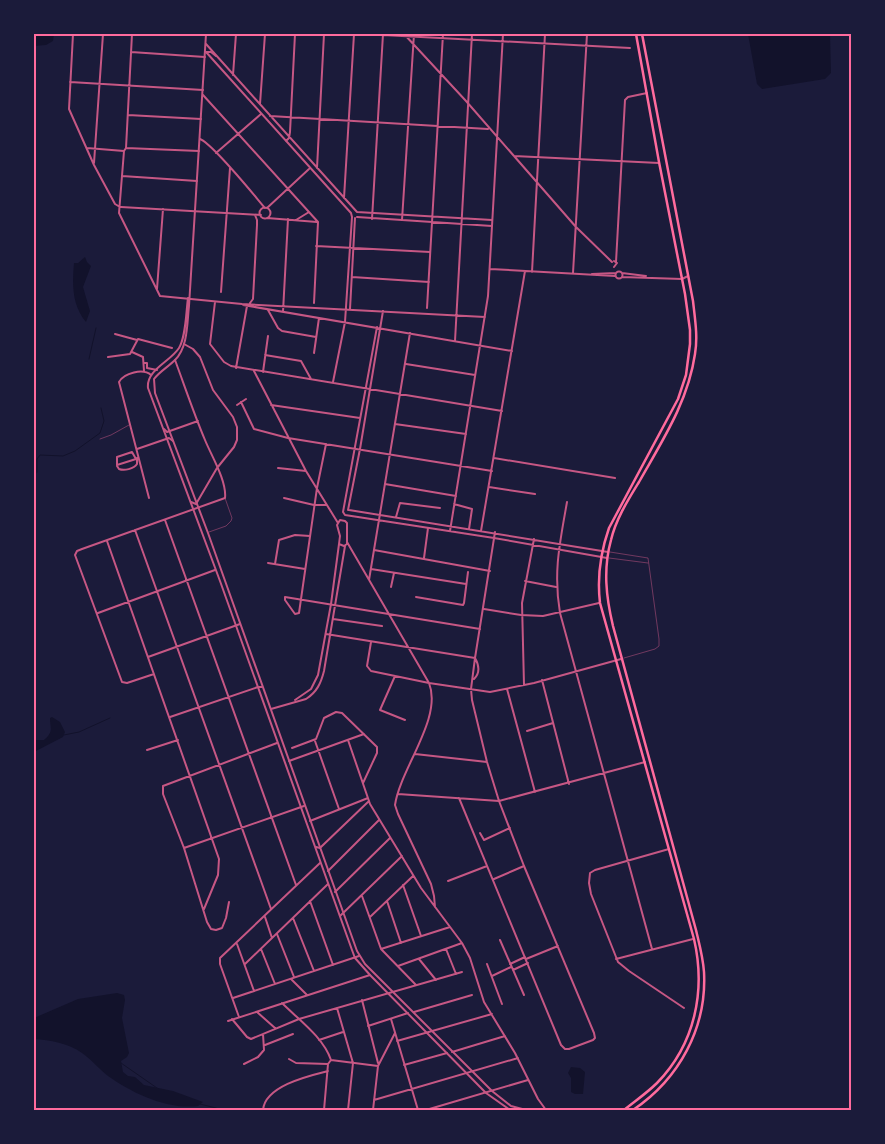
<svg xmlns="http://www.w3.org/2000/svg" width="885" height="1144" viewBox="0 0 885 1144" font-family="'Noto Serif',serif">
  <style>
    .water { fill: #12122b }
    .lines { fill: none; stroke-linecap: round; stroke-linejoin: round }
    .stream { stroke: #12122b; stroke-width: 1 }
    .service { stroke: #c65784; stroke-width: 0.5 }
    .minor { stroke: #c65784; stroke-width: 2 }
    .tertiary { stroke: #c65784; stroke-width: 2 }
    .secondary { stroke: #ff6b9d; stroke-width: 2.5 }
    .neatline { fill: none; stroke: #ff6b9d; stroke-width: 2 }
  </style>
  <rect width="100%" height="100%" fill="#1b1b3a"/>
  <!-- water -->
  <path class="water" d="M40 34H54L53 41 46 45 34 46V36Z
    M748 34H830L831 73 825 79 762 89 757 84Z
    M85 257 87 262 91 266 83 287 90 311 86 322C72 305 72 285 74 263H78Z
    M52 717 60 722 65 732 63 737 34 752V740H44C54 731 50 729 50 718Z
    M117 993 124 995 125 1000 122 1018 129 1053 127 1057 121 1061 123 1072 128 1076 135 1077 144 1085 173 1091 203 1102 198 1106C167 1110 132 1093 108 1076 99 1069 91 1059 82 1053 68 1043 50 1040 34 1039V1018L78 999Z
    M571 1067 580 1068 585 1072 583 1094H575L571 1092V1078L568 1073Z"/>
  <g class="lines">
    <!-- stream -->
    <path class="stream" d="M89 359 96 328
      M37 472V459L40 455 63 456 75 451 100 433 104 421 101 408
      M34 474 36 473
      M64 735 79 732 110 718
      M121 1063 157 1088
      M200 1104 216 1108 220 1110"/>
    <!-- service -->
    <path class="service" d="M100 439 111 435 129 425
      M209 532 226 526 231 521 232 518 225 498
      M610 552 648 558 659 639V646L655 649 624 658
      M609 558 648 563"/>
    <!-- minor -->
    <path class="minor" d="M73 34 69 109 94 165 115 204 120 207
      M132 34 126 148 124 151 119 213 160 296 242 304 485 317
      M366 34 380 35
      M404 34 466 101 576 227 612 262
      M383 35 630 48
      M206 44 357 212
      M131 52 205 57
      M206 52 351 213 352 217 345 322 333 382
      M233 75 236 34
      M70 82 203 90
      M203 95 318 222 314 303
      M260 104 265 34
      M128 115 201 119
      M270 116 488 129
      M200 139C213 144 253 194 265 208
      M286 141 289 138 290 132 295 34
      M87 148 124 151
      M126 148 199 151
      M216 153 261 114
      M514 156 659 163
      M94 163 103 34
      M317 168 324 34
      M122 176 197 181
      M344 198 354 34
      M121 207 261 215
      M259.5 213a5.5 5.5 0 1 1 11 0a5.5 5.5 0 1 1-11 0Z
      M267 208 309 169
      M357 212 492 220
      M357 217 492 226
      M267 218 317 222
      M372 219 383 34
      M296 220 309 212
      M402 220 414 34
      M316 246 430 252
      M616 262 625 100 628 97 647 93
      M614 267 617 263 614 261
      M490 269 615 276
      M615.5 275a3.5 3.5 0 1 1 7 0a3.5 3.5 0 1 1-7 0Z
      M532 272 545 34
      M573 273 587 34
      M622 273 646 276
      M592 274 616 273
      M352 277 429 282
      M622 277 682 279 688 276
      M157 289 163 209
      M221 292 230 168
      M215 302 210 344 224 362 231 366 502 411
      M250 303 253 299 257 225V220L255 215
      M243 305 512 351
      M427 308 443 34
      M350 309 355 218
      M268 310 278 328 282 331 316 337
      M283 312 288 219
      M377 327 343 512 345 515 494 538 607 558
      M115 334 137 340
      M455 341 472 34
      M184 344 193 349 200 357 213 390 233 417 237 427V440L234 447 217 468 196 504 191 502
      M132 352 143 357 144 371
      M314 353 319 318
      M265 355 301 361 311 379
      M108 357 130 354 138 339 172 348
      M144 363H147V368L157 370
      M406 364 475 375
      M236 368 247 306
      M254 371 306 471 338 523
      M263 372 268 336
      M241 402 254 429 288 438 492 471
      M237 405 246 399
      M271 405 360 418
      M395 424 466 434
      M164 429 167 432 198 421
      M137 449 169 438 173 441
      M132 452 136 459 117 465V457Z
      M494 458 615 478
      M117 466 119 469C124 471 134 469 137 464V458
      M278 468 306 471
      M385 484 456 496
      M489 487 535 494
      M149 498 119 382C124 373 143 368 151 375
      M284 498 314 505H326
      M567 502C560 542 553 572 560 613L652 949
      M454 504 472 509 469 529
      M348 510 360 449 383 311
      M349 510 608 552
      M396 517 400 503 440 508
      M165 520 296 885
      M340 520 345 521 347 523V544L344 546 339 544 340 536 337 525Z
      M135 530 271 909
      M450 531 488 296 503 34
      M481 531 525 271
      M107 541 219 859 218 875 204 909
      M347 542 429 683C443 718 400 769 395 805L398 814 431 884 434 896 435 907
      M374 550 490 571
      M424 558 428 528
      M268 563 305 569
      M275 564 279 540 295 535 310 536
      M371 569 466 584
      M369 580 410 333
      M525 581 556 587
      M391 587 394 573
      M285 597 480 629
      M285 597V600L295 614 299 613 317 488 326 444
      M416 597 463 605 464 603 468 572
      M484 609 521 615 543 616 599 603
      M98 613 215 570
      M333 619 382 626
      M326 634 475 658C479 665 480 673 474 679
      M371 642 367 666 371 671 429 683 490 692 534 683 621 659
      M148 657 240 624
      M154 674 127 683 122 682 75 555 77 551 82 549 225 498C227 481 211 455 205 440 194 414 185 387 175 360
      M395 676 380 710 405 720
      M542 680 569 784
      M524 685 522 603 534 539
      M507 689 535 792
      M295 700 311 689 318 675 331 604 339 544
      M271 709 306 699C317 692 321 683 324 671L345 546
      M170 717 258 687H262
      M527 731 553 723
      M348 740 370 804 421 888 462 943 470 958 484 1002 515 1053 538 1099 546 1110
      M315 741 339 809
      M292 748 316 739 324 718 336 712 342 713 377 747V753L363 783
      M147 750 178 740
      M415 754 487 762
      M289 761 364 734
      M398 794 499 801 645 762
      M459 798 561 1045 565 1049H569L593 1040 595 1038 594 1033 524 866 499 801 487 762 472 700 471 689 475 658 495 532
      M310 821 368 798
      M480 833 484 840 510 828
      M316 847 320 848 322 846 369 801
      M184 848 304 806
      M669 849 595 870 590 873 589 883 591 894 618 962 629 971 684 1008
      M328 871 379 820
      M494 879 524 866
      M448 881 487 866
      M403 885 421 936
      M335 892 390 838
      M362 896 381 949 416 985
      M310 901 333 965
      M387 901 401 943
      M229 902 226 918 222 928 216 930 211 929 207 922 184 848 163 794V786L277 743
      M340 916 402 856
      M265 917 272 938
      M370 917 413 876
      M293 918 314 971
      M277 934 294 977
      M500 940 524 995
      M237 944 254 991
      M261 949 275 984
      M381 949 450 927
      M446 949 456 974
      M419 959 436 980
      M526 959 558 946
      M616 959 693 939
      M245 964 328 884
      M487 964 502 1004
      M510 964 525 957
      M398 966 462 943
      M513 970 528 963
      M492 976 511 967
      M291 979 307 995
      M233 998 359 956
      M362 1000 378 1063
      M282 1003C299 1020 323 1037 331 1060
      M337 1008 353 1063 348 1110
      M257 1012 275 1028
      M414 1012 472 995
      M239 1017 220 964V958L320 863
      M232 1019 247 1037 251 1039 299 1019 462 972
      M391 1019 418 1110
      M228 1021 370 975
      M368 1026 408 1013
      M319 1040 343 1032
      M397 1041 492 1014
      M265 1045 293 1034
      M452 1052 505 1036
      M289 1059 296 1063 328 1064
      M331 1060 378 1066
      M244 1064 258 1057 264 1050 263 1034
      M404 1065 447 1053
      M374 1100 518 1058
      M263 1110C265 1086 308 1076 328 1071
      M324 1110 328 1064 331 1060
      M373 1110 378 1066 395 1033
      M426 1110 528 1080"/>
    <!-- tertiary -->
    <path class="tertiary" d="M206 34 189 306C187 324 188 347 175 360 168 367 159 372 154 379L155 393 208 533 357 951 365 964 492 1091 511 1106 526 1110
      M206 52H211L216 56
      M188 298C186 312 186 337 179 348 170 362 146 370 148 388L220 581 352 950 355 958 370 975 486 1093 510 1110"/>
    <!-- secondary -->
    <path class="secondary" d="M624 1110C635 1101 647 1093 657 1083 695 1044 706 991 694 939L600 603C597 578 601 551 609 528L678 399 686 375 690 344V330L685 294 659 162 636 34
      M633 1110C679 1079 707 1028 704 972 703 957 699 943 696 930L613 626C606 597 603 569 611 540 616 519 628 500 639 482 662 441 688 402 695 354 698 337 695 319 693 301L642 34"/>
  </g>
  <!-- border -->
  <rect width="885" height="1144" fill="none" stroke="#1b1b3a" stroke-width="70"/>
  <rect x="35" y="35" width="815" height="1074" class="neatline"/>
</svg>
